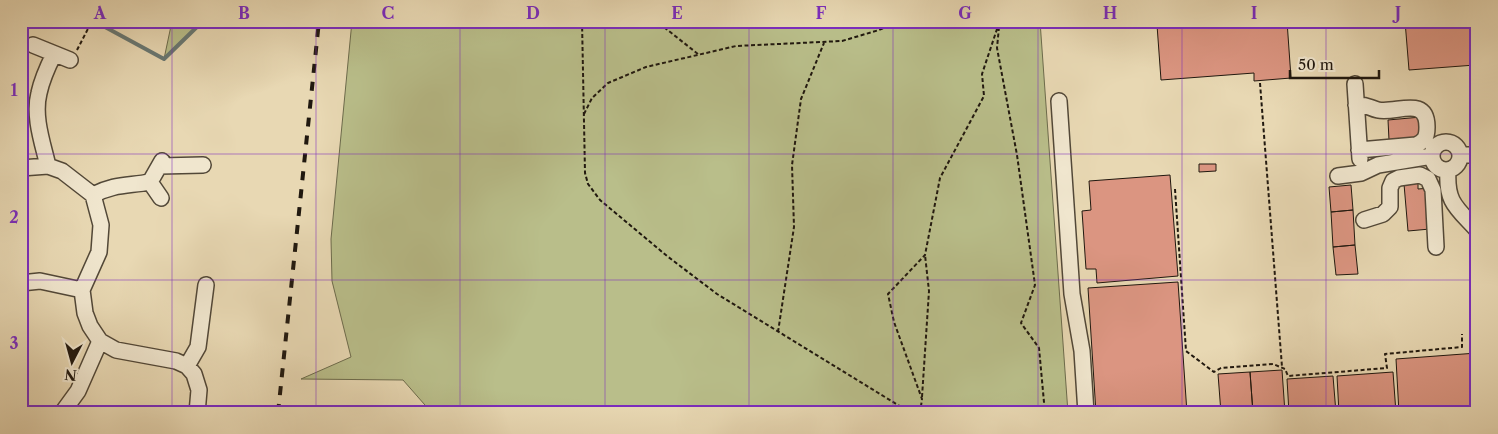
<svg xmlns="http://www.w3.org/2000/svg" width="1498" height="434" viewBox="0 0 1498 434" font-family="'Libre Caslon Text',serif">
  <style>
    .green { fill: #b9be8a; stroke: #6c6b4c }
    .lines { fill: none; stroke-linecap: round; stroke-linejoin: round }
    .stream { stroke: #697873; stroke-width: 4 }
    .building { fill: #db9581; stroke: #20180f }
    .minor-casing { stroke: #524838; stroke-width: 18 }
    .path { stroke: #20180f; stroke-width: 2; stroke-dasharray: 4 2.5; stroke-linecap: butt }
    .minor { stroke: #f0e6ce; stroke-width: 15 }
    .rail { stroke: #20180f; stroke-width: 4; stroke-dasharray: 9 9; stroke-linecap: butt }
    .grid { fill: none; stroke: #7b2cbf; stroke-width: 1; stroke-opacity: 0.55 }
    .neatline { fill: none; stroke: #7b2cbf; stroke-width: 2 }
    .grid-label { font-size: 16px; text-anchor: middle; font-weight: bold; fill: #7b2cbf }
  </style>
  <rect width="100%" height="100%" fill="#e8d8b3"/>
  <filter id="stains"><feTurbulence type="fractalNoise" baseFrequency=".004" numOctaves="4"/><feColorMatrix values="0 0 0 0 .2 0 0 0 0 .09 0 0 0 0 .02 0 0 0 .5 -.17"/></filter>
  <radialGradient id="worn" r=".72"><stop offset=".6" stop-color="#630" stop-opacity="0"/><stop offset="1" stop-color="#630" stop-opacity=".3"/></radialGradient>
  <!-- green -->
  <path class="green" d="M172 21H203L164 59Z
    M352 21H1040L1068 413H432L403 380 301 379 351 357 332 281 331 239Z"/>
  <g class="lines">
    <!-- stream -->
    <path class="stream" d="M94 21 164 59 203 21"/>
  </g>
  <!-- building -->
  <path class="building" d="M1211 21H1287L1291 78 1254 81V73L1161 80 1157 25Z
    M1405 21H1472L1475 65 1409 70Z
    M1421 117 1423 138 1389 140 1388 120Z
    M1199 164H1216V171L1199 172Z
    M1170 175 1178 276 1097 283 1096 269H1086L1082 211 1091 210 1089 181Z
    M1418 183V189L1431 188 1430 229 1408 231 1404 184Z
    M1351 185 1353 210 1331 212 1329 187Z
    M1353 210 1355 245 1333 247 1331 212Z
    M1355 245 1358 274 1336 275 1333 247Z
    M1178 282 1187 413H1096L1088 288Z
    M1477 353V413H1399L1396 359Z
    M1282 370 1285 413H1253L1250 372Z
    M1250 372 1253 413H1221L1218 374Z
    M1393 372 1396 413H1339L1337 376Z
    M1333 376 1336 413H1289L1287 379Z"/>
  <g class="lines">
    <!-- minor casing -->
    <g class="minor-casing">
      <path id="minor" d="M33 45 70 60
        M1355 84 1360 159
        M1059 101 1072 294 1082 351 1086 413
        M1356 105C1367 104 1369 108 1378 110 1396 114 1427 95 1427 127 1427 137 1425 141 1416 145L1359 150
        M1432 156a14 14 0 1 1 28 0a14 14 0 1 1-28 0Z
        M1461 155H1477
        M48 166C43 144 33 117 39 93 42 79 48 66 54 54
        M160 166 203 165
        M21 168 48 166 62 171 93 195 101 225 99 252 82 290 85 313 90 326 100 341 116 350 176 361 187 366 194 374 199 390 197 413
        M1448 171C1446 203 1457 208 1477 230
        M1338 176 1361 173 1378 165 1432 156
        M93 195C114 184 127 186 150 182
        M161 198 150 182 162 161
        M1364 220 1383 214 1390 207V188L1393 181 1399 178 1420 175 1428 179 1433 190 1436 247
        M21 283 40 281 82 290
        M187 366 198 347 206 285
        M62 413 78 391 100 341"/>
    </g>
    <!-- path -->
    <path class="path" d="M131 21C145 28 165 31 177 21
      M582 21 585 173 588 184 600 200 667 256 717 294 911 413
      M662 21 665 28 698 54
      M999 27 997 48 1017 155 1035 285 1021 323 1039 348 1045 413
      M77 50 92 21
      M1260 83 1282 367
      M584 114 592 98 608 83 646 67 736 46 842 41 879 30 899 21
      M1175 189 1186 351 1214 372 1221 368 1273 364 1285 369 1288 376 1387 368 1385 354 1462 347V334
      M778 332 794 227 792 165 801 99 824 43
      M922 397 929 291 925 255
      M920 413 922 399 894 322 888 294 925 255 940 178 984 96 982 74 999 23"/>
    <!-- minor -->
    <use href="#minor" class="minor"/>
    <!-- rail -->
    <path class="rail" d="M278 413 319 21"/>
  </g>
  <!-- grid -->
  <path class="grid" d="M172 21V413M316 21V413M460 21V413M605 21V413M749 21V413M893 21V413M1038 21V413M1182 21V413M1326 21V413M21 154H1477M21 280H1477"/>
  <!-- margin -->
  <rect width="1498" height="434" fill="none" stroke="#e8d8b3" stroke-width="55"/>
  <!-- north arrow -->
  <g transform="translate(72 362) rotate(186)" stroke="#f0e6ce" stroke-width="4" paint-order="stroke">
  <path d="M0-4L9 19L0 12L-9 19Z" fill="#20180f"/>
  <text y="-8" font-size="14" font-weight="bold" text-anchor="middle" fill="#20180f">N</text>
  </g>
  <!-- scale -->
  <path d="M1290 70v8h89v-8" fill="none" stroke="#20180f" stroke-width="2.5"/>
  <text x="1298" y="70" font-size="15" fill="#20180f" stroke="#f0e6ce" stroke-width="4" paint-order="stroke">50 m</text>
  <rect x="28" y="28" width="1442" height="378" class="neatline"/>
  <g class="grid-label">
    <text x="100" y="19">A</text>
    <text x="244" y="19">B</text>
    <text x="388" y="19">C</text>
    <text x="533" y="19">D</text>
    <text x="677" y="19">E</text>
    <text x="821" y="19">F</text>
    <text x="965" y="19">G</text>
    <text x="1110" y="19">H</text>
    <text x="1254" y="19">I</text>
    <text x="1398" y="19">J</text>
    <text x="14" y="96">1</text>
    <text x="14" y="223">2</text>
    <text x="14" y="349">3</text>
  </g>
  <rect width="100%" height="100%" filter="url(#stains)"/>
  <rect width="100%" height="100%" fill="url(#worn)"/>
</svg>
